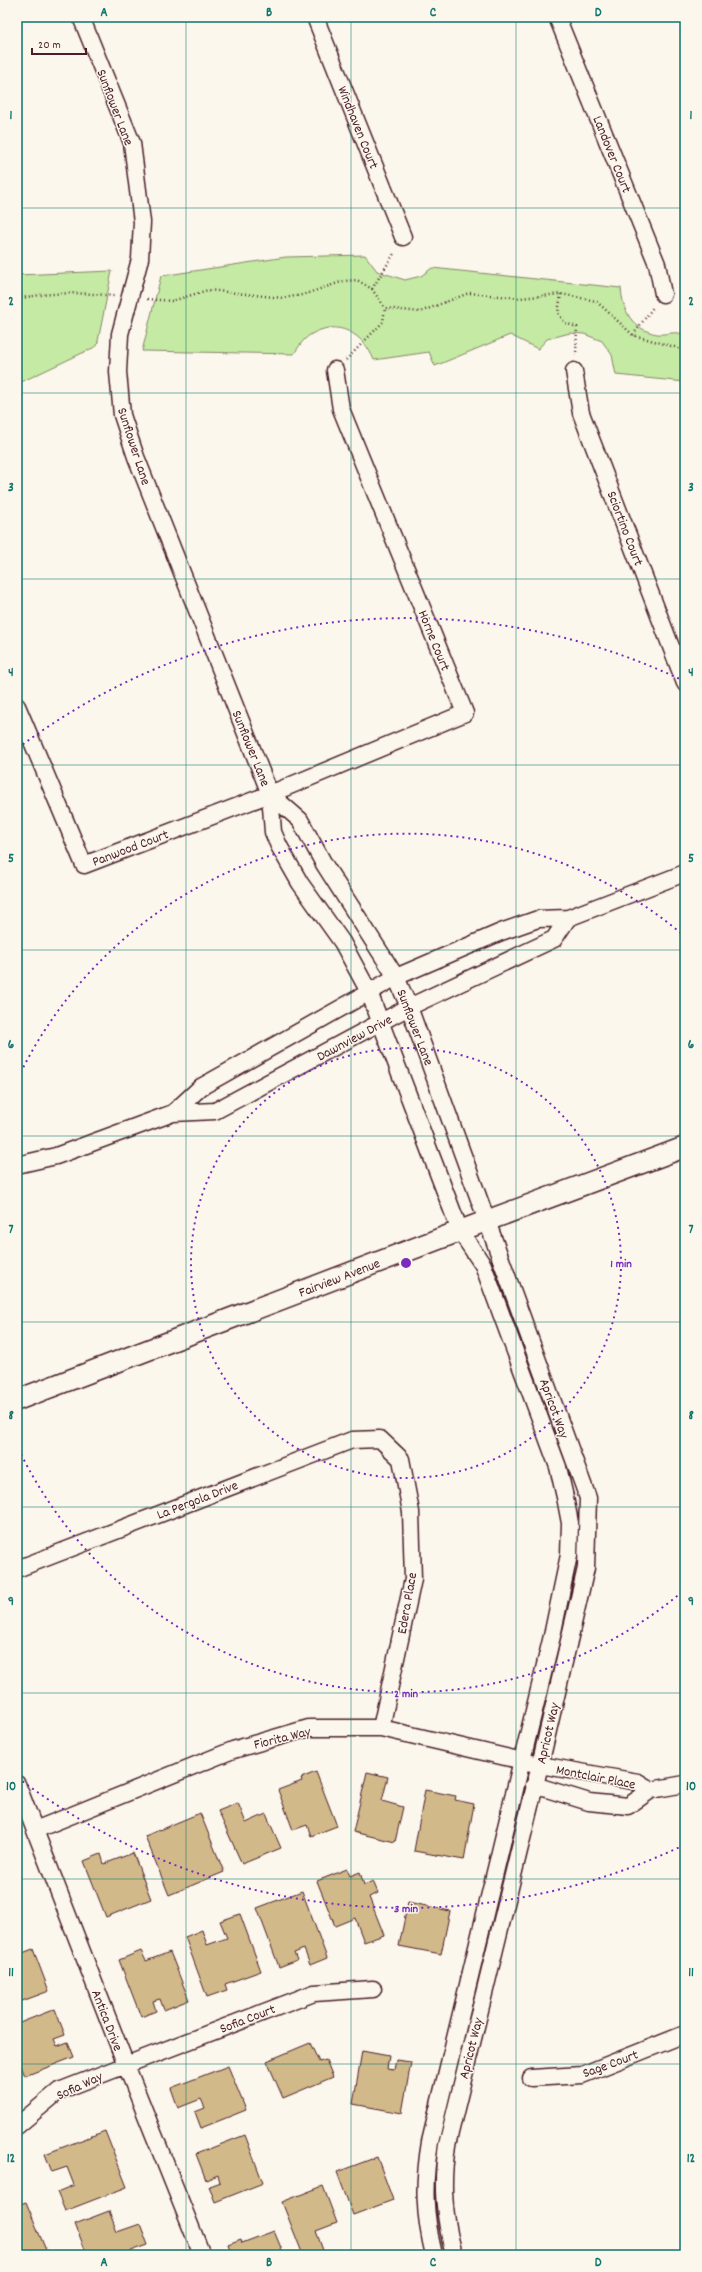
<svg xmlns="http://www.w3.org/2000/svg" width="702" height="2272" viewBox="0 0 702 2272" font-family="Dekko,sans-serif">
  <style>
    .green { fill: #c4eaa4; stroke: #878468 }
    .building { fill: #d2b989; stroke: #4a1f2b }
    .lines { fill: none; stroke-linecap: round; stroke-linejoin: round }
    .minor-casing { stroke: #4a1f2b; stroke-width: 19 }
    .tertiary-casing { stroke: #4a1f2b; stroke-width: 23 }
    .path { stroke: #4a1f2b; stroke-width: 2.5; stroke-dasharray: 1 3; stroke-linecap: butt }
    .minor { stroke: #fbf7ec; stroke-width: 16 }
    .tertiary { stroke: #fbf7ec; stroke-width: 20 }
    .grid { fill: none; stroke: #0f766e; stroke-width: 1; stroke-opacity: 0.55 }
    .ring { fill: none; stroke: #7b2cbf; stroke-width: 2; stroke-dasharray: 2 4 }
    .labels { text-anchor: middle; stroke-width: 3; stroke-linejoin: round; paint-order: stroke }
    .street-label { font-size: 14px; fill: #4a1f2b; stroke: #fbf7ec }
    .centre { fill: #7b2cbf; stroke: #fbf7ec; stroke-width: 2 }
    .ring-label { font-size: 12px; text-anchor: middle; font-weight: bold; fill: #7b2cbf; stroke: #fbf7ec; stroke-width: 3; stroke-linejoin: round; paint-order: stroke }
    .neatline { fill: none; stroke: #0f766e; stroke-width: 1.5 }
    .grid-label { font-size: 13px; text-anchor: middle; font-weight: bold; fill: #0f766e }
  </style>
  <rect width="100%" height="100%" fill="#fbf7ec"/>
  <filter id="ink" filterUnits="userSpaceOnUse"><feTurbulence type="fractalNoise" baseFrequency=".025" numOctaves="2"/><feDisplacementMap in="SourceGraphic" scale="8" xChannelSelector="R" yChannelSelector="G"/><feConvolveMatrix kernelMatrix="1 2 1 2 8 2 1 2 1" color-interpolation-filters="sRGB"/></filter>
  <g filter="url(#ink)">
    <!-- green -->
    <path class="green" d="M365 255 377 271 405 280 421 276 432 268 621 288C623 312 632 329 657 334 668 335 675 330 685 335V382L616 375 612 355 602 341 584 334 570 333 547 339 538 349 510 335 435 366 429 352 374 360C363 333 337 318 310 335 303 339 298 348 294 354L142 351 161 276 286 257Z
      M112 271 97 346 17 384V275Z"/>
    <!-- building -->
    <path class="building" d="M17 224 21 251H18L17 259Z
      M316 1772 337 1826 311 1836 307 1825 293 1830 278 1790 302 1781 301 1778Z
      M367 1772 388 1777 382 1801 403 1807 395 1842 353 1832Z
      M425 1790 456 1796 455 1800 474 1804 464 1860 414 1851Z
      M238 1803 246 1823 266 1814 281 1848 242 1864 218 1811Z
      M200 1813 224 1872 169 1895 145 1836Z
      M133 1853 151 1899 106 1917 84 1861 101 1854 104 1864Z
      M347 1869 350 1876 360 1872 364 1885 373 1881 378 1893 369 1897 384 1935 364 1942 355 1918 335 1926 317 1881Z
      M302 1891 327 1958 310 1965 304 1949 294 1953 297 1960 279 1967 257 1908Z
      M408 1902 450 1911 441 1954 399 1946Z
      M240 1914 261 1971 225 1984 227 1990 207 1997 185 1937 202 1930 207 1945 227 1938 220 1921Z
      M33 1949 49 1991 17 2003V1955Z
      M141 1951 146 1961 170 1952 189 2000 164 2010 160 1999 153 2001 156 2011 141 2017 119 1960Z
      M55 2009 65 2035 54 2039 57 2046 68 2042 74 2057 25 2076 17 2056V2024Z
      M310 2043 319 2062 326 2060 333 2077 283 2098 267 2061Z
      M362 2051 389 2056 387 2069 394 2070 396 2060 411 2062 402 2113 353 2104Z
      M228 2066 246 2110 201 2128 195 2112 205 2108 201 2099 178 2108 171 2088Z
      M105 2131 127 2187 65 2211 57 2192 74 2185 67 2167 52 2172 45 2154Z
      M245 2135 263 2183 215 2202 209 2186 220 2182 218 2175 206 2180 196 2154Z
      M377 2157 393 2200 353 2215 337 2172Z
      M323 2186 337 2223 316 2231 324 2253 303 2255 282 2202Z
      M26 2202 48 2255H17V2205Z
      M109 2211 117 2232 140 2224 148 2245 120 2255H87L75 2224Z
      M274 2231 284 2255H232L228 2244 241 2239 242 2243Z"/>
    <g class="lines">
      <!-- minor casing -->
      <g class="minor-casing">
        <path id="minor" d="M81 17 132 143 142 222 140 259 120 334 118 372 122 415 136 457 270 794 273 832 279 846 300 883 342 942 369 992 460 1231 483 1265 558 1467 565 1497 570 1523 569 1555 552 1636 430 2142C423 2184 424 2214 434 2255
          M315 17 403 237
          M557 17 657 264 663 294
          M574 371 581 413 685 683
          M17 706 84 865 270 794 465 713 341 409 335 370
          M270 794 300 820 324 864 396 977 409 1007 588 1498 586 1568 540 1765 447 2145C441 2186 444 2215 454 2255
          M173 1113 201 1087 396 977 501 932 538 919 568 918 685 873
          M17 1165 56 1156 173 1113 215 1111 409 1007 554 939 568 918
          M17 1569 352 1440 380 1439 401 1459 411 1512 413 1579 381 1728
          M17 1784 126 2065 202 2255
          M534 1785 589 1802 628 1806 651 1790 685 1784
          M35 1830 233 1750 309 1728H381L540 1765 638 1782 651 1790
          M531 2078 582 2075 685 2034
          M17 2126 59 2091 126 2065 314 1993 373 1989"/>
      </g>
      <!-- tertiary casing -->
      <g class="tertiary-casing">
        <path id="tertiary" d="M17 1400 486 1221 685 1147"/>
      </g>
      <!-- path -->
      <path class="path" d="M372 289 395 252
        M561 294 558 313 565 323 577 327 576 355
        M17 299C49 292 82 292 114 296
        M147 299 172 301 208 290 283 298 302 295 344 281 357 280 372 289 385 308 420 312 469 293 520 298 561 294 596 301 633 335 685 350
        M633 335 654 306
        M346 360 383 322 385 308"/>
      <!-- minor -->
      <use href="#minor" class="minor"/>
      <!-- tertiary -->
      <use href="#tertiary" class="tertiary"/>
    </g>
  </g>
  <!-- grid -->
  <path class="grid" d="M186 17V2255M351 17V2255M516 17V2255M17 208H685M17 393H685M17 579H685M17 765H685M17 950H685M17 1136H685M17 1322H685M17 1507H685M17 1693H685M17 1879H685M17 2064H685"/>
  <!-- distance rings -->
  <g class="ring">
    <circle cx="406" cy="1263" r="215"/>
    <path d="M682 1592A430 430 0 0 1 18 1448M18 1078A430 430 0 0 1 682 934"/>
    <path d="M684 1845A645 645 0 0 1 18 1778M18 748A645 645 0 0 1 684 681"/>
  </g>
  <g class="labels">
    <!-- street labels -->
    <g class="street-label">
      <text transform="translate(116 107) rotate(69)" y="5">Sunflower Lane</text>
      <text transform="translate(359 127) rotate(68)" y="5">Windhaven Court</text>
      <text transform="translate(613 154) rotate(68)" y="5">Landover Court</text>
      <text transform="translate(135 446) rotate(72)" y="5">Sunflower Lane</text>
      <text transform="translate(626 528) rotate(69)" y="5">Sciortino Court</text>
      <text transform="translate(435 640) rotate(68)" y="5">Horne Court</text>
      <text transform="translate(252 748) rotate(68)" y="5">Sunflower Lane</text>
      <text transform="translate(130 847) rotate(-21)" y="5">Panwood Court</text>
      <text transform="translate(416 1027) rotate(69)" y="5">Sunflower Lane</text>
      <text transform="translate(354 1037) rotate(-28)" y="5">Dawnview Drive</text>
      <text transform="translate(339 1277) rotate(-21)" y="5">Fairview Avenue</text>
      <text transform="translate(555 1408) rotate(70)" y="5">Apricot Way</text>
      <text transform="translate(197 1499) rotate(-21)" y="5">La Pergola Drive</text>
      <text transform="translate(406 1603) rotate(-80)" y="5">Edera Place</text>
      <text transform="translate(547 1733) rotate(-77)" y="5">Apricot Way</text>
      <text transform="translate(282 1737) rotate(-14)" y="5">Fiorita Way</text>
      <text transform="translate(596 1776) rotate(11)" y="5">Montclair Place</text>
      <text transform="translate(247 2018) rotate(-21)" y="5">Sofia Court</text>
      <text transform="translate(108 2020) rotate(69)" y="5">Antica Drive</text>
      <text transform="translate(470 2048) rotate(-76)" y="5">Apricot Way</text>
      <text transform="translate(610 2063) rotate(-20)" y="5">Sage Court</text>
      <text transform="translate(79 2085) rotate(-25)" y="5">Sofia Way</text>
    </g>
  </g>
  <circle cx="406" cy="1263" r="6" class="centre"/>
  <g class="ring-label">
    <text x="621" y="1267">1 min</text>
    <text x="406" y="1697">2 min</text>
    <text x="406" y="1912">3 min</text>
  </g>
  <!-- margin -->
  <rect width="702" height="2272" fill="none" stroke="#fbf7ec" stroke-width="44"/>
  <!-- scale -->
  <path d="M32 48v6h54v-6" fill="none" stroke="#4a1f2b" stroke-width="2"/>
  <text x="38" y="48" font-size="12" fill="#4a1f2b" stroke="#fbf7ec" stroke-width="3" paint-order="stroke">20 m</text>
  <rect x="22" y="22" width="658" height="2228" class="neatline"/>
  <g class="grid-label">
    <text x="104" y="16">A</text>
    <text x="269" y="16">B</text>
    <text x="433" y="16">C</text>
    <text x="598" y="16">D</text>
    <text x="11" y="119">1</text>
    <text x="691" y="119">1</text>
    <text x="11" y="305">2</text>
    <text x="691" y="305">2</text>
    <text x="11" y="491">3</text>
    <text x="691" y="491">3</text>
    <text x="11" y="676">4</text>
    <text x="691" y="676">4</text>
    <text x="11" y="862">5</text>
    <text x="691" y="862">5</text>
    <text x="11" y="1048">6</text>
    <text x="691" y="1048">6</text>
    <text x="11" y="1233">7</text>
    <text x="691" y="1233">7</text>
    <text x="11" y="1419">8</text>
    <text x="691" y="1419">8</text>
    <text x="11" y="1605">9</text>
    <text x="691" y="1605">9</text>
    <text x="11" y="1790">10</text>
    <text x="691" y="1790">10</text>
    <text x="11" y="1976">11</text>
    <text x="691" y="1976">11</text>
    <text x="11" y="2162">12</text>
    <text x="691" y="2162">12</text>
    <text x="104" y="2266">A</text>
    <text x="269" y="2266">B</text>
    <text x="433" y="2266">C</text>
    <text x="598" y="2266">D</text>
  </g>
</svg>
